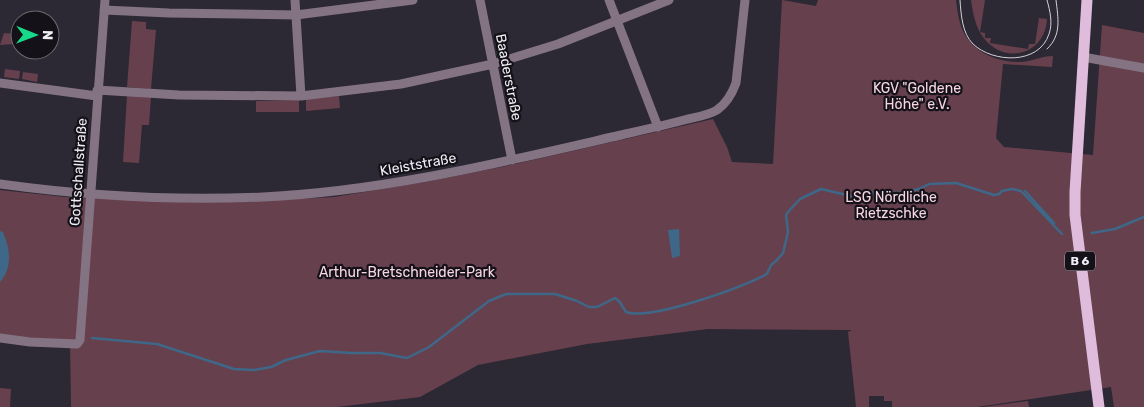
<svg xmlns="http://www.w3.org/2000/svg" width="1144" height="407" viewBox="0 0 1144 407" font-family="Rubik,sans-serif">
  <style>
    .green { fill: #67404d }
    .water { fill: #3e6788 }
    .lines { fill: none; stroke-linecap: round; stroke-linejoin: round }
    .stream { stroke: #3e6788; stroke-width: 2.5 }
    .minor { stroke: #847383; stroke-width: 9 }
    .major { stroke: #dfbcdc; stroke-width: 11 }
    .tram { stroke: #d4d1da; stroke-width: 1 }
    .labels { text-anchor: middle; stroke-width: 4.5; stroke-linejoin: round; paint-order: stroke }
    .shield { fill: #141218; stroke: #aeabb3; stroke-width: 1 }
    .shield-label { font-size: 12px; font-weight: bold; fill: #f0edf6 }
    .street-label { font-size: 14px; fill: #f0edf6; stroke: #141218 }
    .park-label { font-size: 14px; fill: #f8d6e1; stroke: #141218 }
  </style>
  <rect width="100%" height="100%" fill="#2c2834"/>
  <!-- green -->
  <path class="green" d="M782 0 816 6 818 0H956C957 8 958 16 960 23 968 51 996 63 1022 62 1033 61 1041 56 1053 56L1052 67 1003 64 996 138 1004 147 1093 155 1102 25 1144 33V407H1114L1111 387 977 407H892V401H884V396H869V407H856L848 332 852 330 708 329 587 344 478 365 420 397 337 407H71L70 341 41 340 0 335V190L74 198 240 202 334 197 431 181 511 165 713 119 727 147 732 162 773 164Z
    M971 0H985L980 32 985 33V38H991L990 43 1028 49 1029 44H1035L1039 18 1047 19C1045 56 1003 65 983 37 975 26 973 13 971 0Z
    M132 21 146 22V29L156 30 151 89 127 87Z
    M4 33 14 34V44L0 45Z
    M5 69 20 71 19 79 4 77Z
    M23 72 38 74 37 82 22 79Z
    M127 95 151 97 149 125H142L139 163 123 162Z
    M339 96 340 108 306 111V99Z
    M299 100V112H256V101Z
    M0 388 11 389 10 407H0Z
    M1028 401 1029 407H983Z"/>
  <!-- water -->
  <path class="water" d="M679 229 680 256 672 258 668 230Z
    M0 231 3 232C10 248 13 268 0 282Z"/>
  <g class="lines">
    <!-- stream -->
    <path class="stream" d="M1025 191 1054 223
      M1092 233 1115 229 1144 217
      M92 338 157 344 234 369 254 370 271 367 286 360 320 351 351 353H380L407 358 429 347 489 301 506 294H555L577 301 589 307H597L615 298 619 301 626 312C651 321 742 287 767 274L771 265 776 261 783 253 788 232 786 215 788 212 800 199 821 189 851 196 875 192 902 193 919 189 929 184 956 183 994 195 999 194 1002 191 1012 189 1021 191 1062 234"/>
    <!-- minor -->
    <path class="minor" d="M295 0 301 96
      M480 0 512 160
      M609 0 658 127
      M104 10 169 13 296 15 413 0
      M1083 57 1144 68
      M0 83 97 96
      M97 90 179 95 301 96 401 84 493 64 558 44 669 0
      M0 184C87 196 176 201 263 197 385 191 503 162 621 135 643 130 666 125 688 119 697 117 709 115 717 110 727 103 732 94 736 83L745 0
      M0 338 30 342 77 344 80 340 105 0"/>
    <!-- major -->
    <path class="major" d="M1087 0 1075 192V215L1099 407"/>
    <!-- tram -->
    <path class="tram" d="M960 0C961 14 962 33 973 44 993 63 1039 65 1049 34 1053 23 1050 11 1047 0
      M1047 49C1062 35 1058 18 1056 0"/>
  </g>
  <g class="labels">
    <!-- shield labels -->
    <rect class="shield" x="1065" y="251.5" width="30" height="19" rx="4"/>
    <g class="shield-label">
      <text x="1080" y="265">B 6</text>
    </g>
    <!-- street labels -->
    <g class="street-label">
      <text transform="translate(509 77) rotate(79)" y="5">Baaderstraße</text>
      <text transform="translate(418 164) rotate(-10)" y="5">Kleiststraße</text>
      <text transform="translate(78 172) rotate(-86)" y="5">Gottschallstraße</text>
    </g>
    <!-- park labels -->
    <g class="park-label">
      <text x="917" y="93">KGV "Goldene<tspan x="917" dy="16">Höhe" e.V.</tspan></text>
      <text x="891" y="202">LSG Nördliche<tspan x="891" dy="16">Rietzschke</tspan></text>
      <text x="407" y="277">Arthur-Bretschneider-Park</text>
    </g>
  </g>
  <!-- north arrow -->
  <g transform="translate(35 35) rotate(91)"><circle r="24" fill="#141218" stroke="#6c6a71"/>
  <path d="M0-4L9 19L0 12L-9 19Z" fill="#18d989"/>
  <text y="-8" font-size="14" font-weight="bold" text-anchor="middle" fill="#f0edf6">N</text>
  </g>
</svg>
